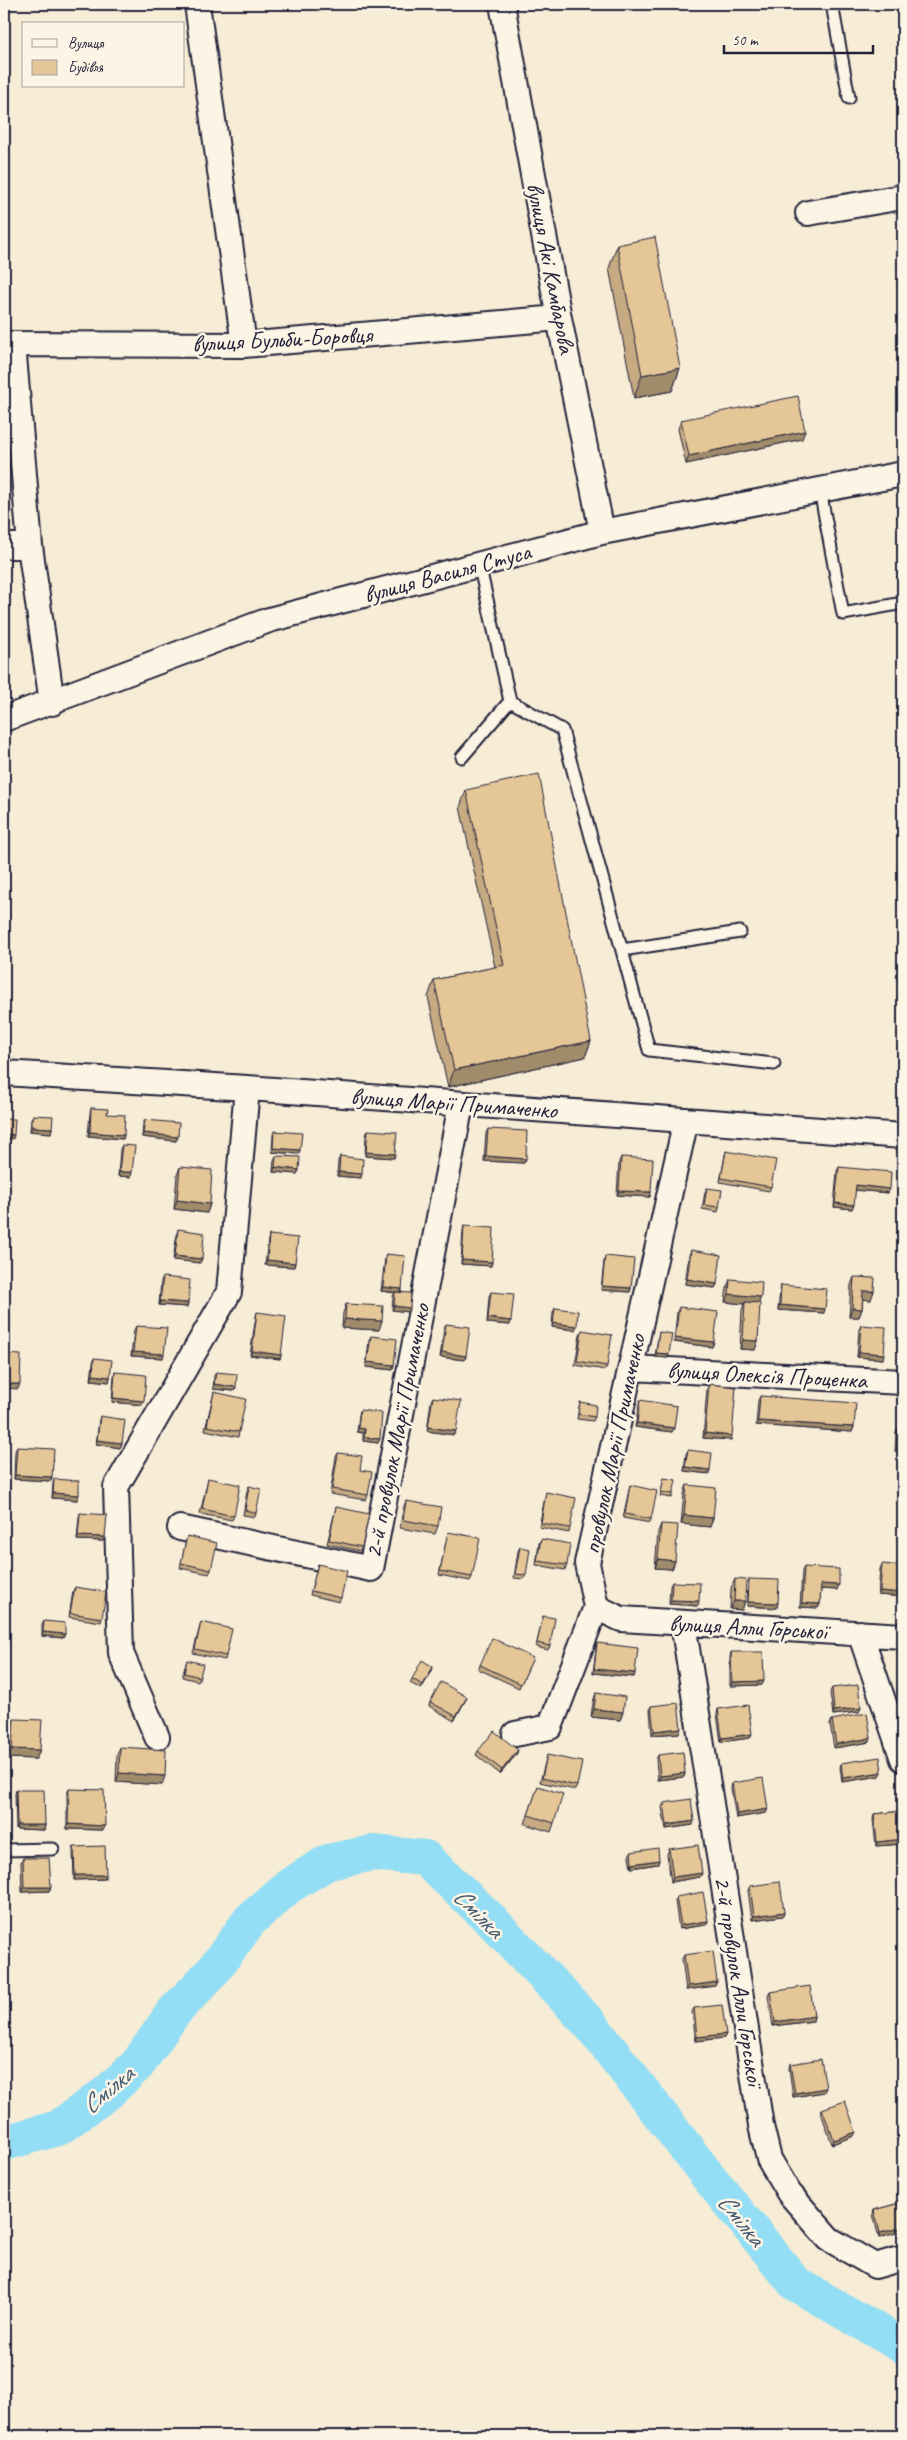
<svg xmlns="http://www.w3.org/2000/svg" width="907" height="2440" viewBox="0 0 907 2440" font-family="Caveat,sans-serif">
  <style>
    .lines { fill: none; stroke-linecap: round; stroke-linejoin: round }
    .river { stroke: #93def4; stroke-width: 36 }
    .service-casing { stroke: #22223b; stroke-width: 15 }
    .minor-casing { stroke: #22223b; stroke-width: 28 }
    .service { stroke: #fcf5e5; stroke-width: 11 }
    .minor { stroke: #fcf5e5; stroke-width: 24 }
    .wall { fill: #c5aa82; stroke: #22223b }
    .shaded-wall { fill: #a08b6a; stroke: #22223b }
    .building { fill: #e5c697; stroke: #22223b }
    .labels { text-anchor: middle; stroke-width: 5; stroke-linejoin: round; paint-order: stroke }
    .street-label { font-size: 24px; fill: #22223b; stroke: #fcf5e5 }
    .water-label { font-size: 25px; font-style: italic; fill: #445a72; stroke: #fcf5e5 }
  </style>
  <rect width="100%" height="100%" fill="#f7ecd5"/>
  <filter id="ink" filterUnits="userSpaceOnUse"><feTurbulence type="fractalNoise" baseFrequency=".02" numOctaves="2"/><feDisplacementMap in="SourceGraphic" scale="10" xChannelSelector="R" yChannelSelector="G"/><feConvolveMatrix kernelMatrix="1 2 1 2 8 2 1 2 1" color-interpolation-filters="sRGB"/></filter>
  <g filter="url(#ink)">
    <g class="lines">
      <!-- river -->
      <path class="river" d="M4 2143 58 2128 107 2093 138 2064 173 2013 213 1971 250 1920 289 1886 328 1862 373 1853 425 1858 490 1919 590 2024 707 2175 796 2284 903 2346"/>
      <!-- service casing -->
      <g class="service-casing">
        <path id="service" d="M832 4 849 98
          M820 490 843 614 903 603
          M479 564 510 701 562 730 649 1050 774 1064
          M462 757 510 701
          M622 950 740 932
          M4 1850 53 1849"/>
      </g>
      <!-- minor casing -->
      <g class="minor-casing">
        <path id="minor" d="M197 4 244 345
          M502 4 559 318 602 532
          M808 213 903 197
          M4 344 244 345 559 318
          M13 344 30 546 52 703
          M4 546H30
          M4 719 269 620 602 532 903 474
          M4 1073 247 1088 903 1136
          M631 1368 903 1382
          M180 1528 371 1569 461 1104
          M596 1607 621 1619 903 1636
          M683 1623 761 2126 769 2159 789 2193 829 2239 875 2266 903 2258
          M860 1633 903 1759
          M515 1734 550 1727 596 1607 587 1563 686 1120
          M157 1737 121 1653 116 1487 229 1292 247 1088"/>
      </g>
      <!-- service -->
      <use href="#service" class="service"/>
      <!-- minor -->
      <use href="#minor" class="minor"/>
    </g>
    <!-- wall -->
    <path class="wall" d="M617 245 680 368 672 391 634 398 609 268Z
      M681 420 802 439 686 464 678 429Z
      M466 790 591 1041 585 1057 448 1087 428 997 434 980 495 967 460 807Z
      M91 1108 107 1114 124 1135 123 1139 88 1136 90 1113Z
      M33 1115 52 1128 51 1133 30 1131 31 1119Z
      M145 1120 178 1137 176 1141 142 1137 143 1124Z
      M488 1129 524 1163 484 1161 486 1133Z
      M368 1130 395 1154 394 1158 365 1156 366 1135Z
      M274 1131 299 1154 272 1152 273 1135Z
      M122 1145 131 1177 118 1176 120 1149Z
      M726 1151 771 1187 769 1191 720 1182 725 1155Z
      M276 1156 299 1170 297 1174 273 1172 274 1160Z
      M340 1156 361 1178 337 1176 338 1161Z
      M621 1157 651 1192 650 1197 617 1195 619 1162Z
      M180 1167 210 1204 207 1213 174 1209 177 1175Z
      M839 1167 888 1193 855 1190 852 1209 834 1207 837 1171Z
      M707 1188 719 1207 718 1212 702 1209 705 1192Z
      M464 1226 492 1262 491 1266 461 1264 463 1230Z
      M178 1229 200 1263 173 1260 177 1233Z
      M269 1235 295 1263 294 1267 265 1265 268 1240Z
      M691 1250 717 1284 715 1288 685 1284 689 1255Z
      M386 1254 402 1289 401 1293 408 1312 392 1310 393 1296 395 1293 381 1291 385 1258Z
      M605 1256 631 1288 630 1292 601 1290 604 1261Z
      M163 1277 187 1307 159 1305 161 1281Z
      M854 1277 871 1300 863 1299 862 1309 859 1317H849L851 1285Z
      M730 1279 759 1303 758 1341 755 1350 740 1349 742 1310 744 1304 725 1302 727 1288Z
      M781 1285 824 1313 778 1310 780 1290Z
      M491 1292 510 1325 487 1323 489 1296Z
      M346 1304 379 1330 342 1328 343 1313Z
      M679 1307 714 1342 712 1347 674 1342 677 1312Z
      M555 1308 575 1330 552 1327 553 1313Z
      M257 1312 281 1355 280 1359 250 1355 256 1316Z
      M446 1324 466 1356 465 1360 440 1357 444 1328Z
      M861 1325 883 1359 857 1357 859 1330Z
      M136 1326 163 1358 131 1356 134 1330Z
      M582 1330 607 1366 605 1370 575 1365 580 1335Z
      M659 1332 668 1358 655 1357 658 1337Z
      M371 1336 393 1370 366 1367 369 1340Z
      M94 1358 110 1377 109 1382 91 1380 93 1363Z
      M115 1372 142 1405 112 1402 114 1376Z
      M216 1372 236 1387 234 1391 213 1389 214 1376Z
      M709 1384 731 1440 703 1438 707 1389Z
      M214 1392 239 1432 238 1437 205 1430Z
      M760 1396 854 1427 852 1432 756 1425 758 1401Z
      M433 1397 454 1435 427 1431 431 1401Z
      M640 1400 674 1428 672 1432 635 1427 639 1405Z
      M580 1402 595 1417 593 1421 577 1419 579 1407Z
      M360 1410 378 1443 363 1441V1433L357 1432 359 1415Z
      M100 1416 122 1443 120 1448 96 1444 99 1420Z
      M898 1428 903 1452 895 1451 896 1432Z
      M17 1447 52 1477 51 1481 14 1479 15 1451Z
      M688 1450 709 1474 684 1471 686 1454Z
      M338 1453 360 1470 368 1495 366 1500 330 1494 336 1457Z
      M208 1478 234 1516 232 1520 200 1514Z
      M664 1478 673 1494 672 1498 660 1496Z
      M54 1479 77 1500 52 1498 53 1483Z
      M630 1485 651 1519 650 1523 623 1518Z
      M687 1485 713 1518 710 1527 681 1524 684 1494Z
      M249 1486 256 1513 255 1517 243 1515 247 1491Z
      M546 1492 570 1528 569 1533 539 1527Z
      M406 1501 438 1526 435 1534 400 1528 403 1509Z
      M336 1507 362 1547 360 1551 327 1544Z
      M80 1513 105 1537 103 1541 77 1540 79 1517Z
      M661 1524 675 1561 672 1569 655 1568 658 1532Z
      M448 1532 472 1577 470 1581 439 1575Z
      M187 1536 211 1570 209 1574 180 1568Z
      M541 1539 567 1565 565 1570 536 1565 539 1543Z
      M520 1547 526 1575 524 1579 514 1578 518 1551Z
      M318 1564 341 1598 339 1602 310 1595Z
      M882 1564 903 1597 878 1595 880 1569Z
      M804 1567 837 1590 821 1589 820 1604 818 1608 800 1607 802 1571Z
      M735 1579 745 1601 742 1610 730 1609 731 1588Z
      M749 1579 777 1608 747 1606 748 1583Z
      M672 1582 698 1606 669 1604 670 1586Z
      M75 1587 102 1618 101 1622 69 1617 73 1591Z
      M543 1616 550 1646 548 1650 536 1647Z
      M44 1621 65 1634 63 1638 42 1636V1625Z
      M201 1622 226 1656 225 1660 193 1653Z
      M597 1643 635 1673 634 1677 593 1673 596 1648Z
      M731 1652 762 1685 730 1686V1657Z
      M533 1658 519 1688 478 1669 480 1665Z
      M187 1660 200 1677 198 1681 182 1677Z
      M432 1671 421 1689 410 1683 412 1679Z
      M832 1688 859 1712 833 1715 830 1692Z
      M596 1693 623 1712 620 1720 591 1717 593 1702Z
      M467 1697 465 1701 454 1721 429 1706 430 1702Z
      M651 1706 679 1733 652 1735 650 1710Z
      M718 1709 750 1738 721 1742 717 1714Z
      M14 1719 40 1750 36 1759 8 1758 10 1727Z
      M832 1720 870 1742 834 1748 830 1724Z
      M120 1747 162 1785 116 1782 117 1755Z
      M518 1750 516 1755 500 1774 476 1755 478 1751Z
      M547 1755 577 1786 575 1790 540 1782Z
      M658 1755 685 1773 684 1777 658 1780 656 1760Z
      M841 1763 882 1772 880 1776 842 1782 840 1767Z
      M732 1783 768 1809 766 1813 736 1818 731 1788Z
      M538 1786 554 1823 551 1832 525 1824Z
      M69 1789 105 1826 103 1830 67 1829V1794Z
      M16 1790 45 1825 44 1830 16 1829 15 1794Z
      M664 1803 693 1825 666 1829 662 1807Z
      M903 1811V1844L876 1846 873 1819 874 1814Z
      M74 1847 105 1879 74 1880 73 1851Z
      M669 1849 702 1873 700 1877 671 1882 667 1854Z
      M631 1852 659 1860 658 1864 631 1868 629 1856Z
      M23 1858 51 1887 49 1891 22 1892 21 1862Z
      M750 1886 784 1912 783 1916 752 1920 748 1890Z
      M676 1897 708 1921 706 1925 679 1929 675 1901Z
      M684 1955 715 1986 686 1990 682 1959Z
      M903 1973V1984L902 1977Z
      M770 1992 814 2016 813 2021 773 2026 768 1996Z
      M694 2008 726 2034 724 2038 696 2041 692 2012Z
      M790 2064 824 2092 793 2097 789 2068Z
      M822 2109 854 2136 832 2144 821 2113Z
      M903 2202V2231L879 2238 873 2214 874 2210Z"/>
    <!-- shaded-wall -->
    <path class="shaded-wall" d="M680 368 672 391 634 398 642 375Z
      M805 431 802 439 686 464 689 456Z
      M591 1041 585 1057 448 1087 454 1070Z
      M32 1127 52 1128 51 1133 30 1131Z
      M90 1132 124 1135 123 1139 88 1136Z
      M143 1133 178 1137 176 1141 142 1137Z
      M4 1134 14 1135 13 1139H4Z
      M273 1148 300 1150 299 1154 272 1152Z
      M366 1152 395 1154 394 1158 365 1156Z
      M486 1156 526 1159 524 1163 484 1161Z
      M275 1167 299 1170 297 1174 273 1172Z
      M119 1172H132L131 1177 118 1176Z
      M339 1172 362 1174 361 1178 337 1176Z
      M856 1185 890 1189 888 1193 854 1190Z
      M619 1191 651 1192 650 1197 617 1195Z
      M177 1200 210 1204 207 1213 174 1209Z
      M835 1203 854 1205 852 1209 834 1207Z
      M175 1256 202 1259 200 1263 173 1260Z
      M267 1260 295 1263 294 1267 265 1265Z
      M462 1260 492 1262 491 1266 461 1264Z
      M687 1279 717 1284 715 1288 685 1284Z
      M602 1286 631 1288 630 1292 601 1290Z
      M383 1287 402 1289 401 1293 381 1291Z
      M863 1291H874L871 1300 860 1299Z
      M729 1294 761 1297 758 1305 745 1302 744 1304 725 1302Z
      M160 1301 188 1303 187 1307 159 1305Z
      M780 1305 825 1309 824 1313 778 1310Z
      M394 1306 410 1308 408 1312 392 1310Z
      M852 1308 862 1309 859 1317H849Z
      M488 1318 511 1321 510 1325 487 1323Z
      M345 1319 382 1321 379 1330 342 1328Z
      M553 1323 577 1326 575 1330 552 1327Z
      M675 1338 714 1342 712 1347 674 1342Z
      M743 1340 758 1341 755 1350 740 1349Z
      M252 1351 281 1355 280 1359 250 1355Z
      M133 1352 164 1354 163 1358 131 1356Z
      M442 1352 466 1356 465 1360 440 1357Z
      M859 1352 884 1354 883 1359 857 1357Z
      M656 1353 669 1354 668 1358 655 1357Z
      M367 1362 394 1365 393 1370 366 1367Z
      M93 1375 110 1377 109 1382 91 1380Z
      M4 1384H20L18 1389 4 1388Z
      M214 1384 236 1387 234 1391 213 1389Z
      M113 1398 144 1401 142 1405 112 1402Z
      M758 1421 854 1427 852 1432 756 1425Z
      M637 1423 674 1428 672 1432 635 1427Z
      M428 1427 456 1431 454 1435 427 1431Z
      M358 1428 365 1429 363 1433 357 1432Z
      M705 1433 732 1436 731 1440 703 1438Z
      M364 1437 380 1439 378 1443 363 1441Z
      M97 1440 122 1443 120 1448 96 1444Z
      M897 1447H903V1452L895 1451Z
      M685 1467 710 1470 709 1474 684 1471Z
      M15 1475 52 1477 51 1481 14 1479Z
      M53 1493 79 1495 77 1500 52 1498Z
      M684 1515 713 1518 710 1527 681 1524Z
      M78 1536 105 1537 103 1541 77 1540Z
      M658 1559 675 1561 672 1569 655 1568Z
      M821 1584 839 1585 837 1590 819 1589Z
      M880 1591 903 1593V1597L878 1595Z
      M671 1600 699 1601 698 1606 669 1604Z
      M734 1601H745L742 1610 730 1609Z
      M748 1602 778 1603 777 1608 747 1606Z
      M802 1603 820 1604 818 1608 800 1607Z
      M4 1627H8L6 1632 4 1631Z
      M43 1632 65 1634 63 1638 42 1636Z
      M433 1667 432 1671 421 1689 423 1685Z
      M594 1669 635 1673 634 1677 593 1673Z
      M764 1681 762 1685 730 1686 732 1682Z
      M467 1697 465 1701 454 1721 456 1716Z
      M861 1708 859 1712 833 1715 834 1711Z
      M594 1709 623 1712 620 1720 591 1717Z
      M681 1728 679 1733 652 1735 654 1731Z
      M752 1734 750 1738 721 1742 722 1738Z
      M871 1738 870 1742 834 1748 836 1744Z
      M12 1749 40 1750 36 1759 8 1758Z
      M518 1750 516 1755 500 1774 502 1770Z
      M882 1772 880 1776 842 1782 843 1778Z
      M119 1773 165 1776 162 1785 116 1782Z
      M685 1773 684 1777 658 1780 660 1776Z
      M768 1809 766 1813 736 1818 737 1814Z
      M694 1821 693 1825 666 1829 667 1825Z
      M68 1824 105 1826 103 1830 67 1829Z
      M17 1825H45L44 1830 16 1829Z
      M903 1839V1844L876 1846 877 1842Z
      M659 1860 658 1864 631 1868 632 1864Z
      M702 1873 700 1877 671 1882 673 1877Z
      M75 1875H106L105 1879 74 1880Z
      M4 1886H8L5 1895H4Z
      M24 1887H51L49 1891 22 1892Z
      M784 1912 783 1916 752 1920 754 1916Z
      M708 1921 706 1925 679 1929 681 1925Z
      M717 1982 715 1986 686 1990 688 1986Z
      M814 2016 813 2021 773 2026 775 2022Z
      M726 2034 724 2038 696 2041 697 2037Z
      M826 2088 824 2092 793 2097 795 2093Z
      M856 2132 854 2136 832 2144 834 2140Z
      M903 2227V2231L879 2238 880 2233Z"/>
    <!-- building -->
    <path class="building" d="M655 237 680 368 642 375 617 245Z
      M798 396 805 431 689 456 681 420Z
      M539 774 591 1041 454 1070 434 980 504 965 466 790Z
      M91 1108 108 1109 107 1114 125 1115 124 1135 90 1132Z
      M33 1115 53 1116 52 1128 32 1127Z
      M4 1119H15L14 1135 4 1134Z
      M145 1120 179 1123 178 1137 143 1133Z
      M488 1129 527 1131 526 1159 486 1156Z
      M368 1130 397 1132 395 1154 366 1152Z
      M274 1131 302 1133 300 1150 273 1148Z
      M122 1145 135 1146 132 1172H119Z
      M726 1151 776 1160 771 1187 721 1178Z
      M276 1156 300 1157 299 1170 275 1167Z
      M340 1156 363 1159 362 1174 339 1172Z
      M621 1157 653 1159 651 1192 619 1191Z
      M180 1167 212 1170 210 1204 177 1200Z
      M839 1167 891 1172 890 1189 856 1185 854 1205 835 1203Z
      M707 1188 722 1190 719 1207 704 1205Z
      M464 1226 494 1228 492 1262 462 1260Z
      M178 1229 204 1233 202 1259 175 1256Z
      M269 1235 298 1238 295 1263 267 1260Z
      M691 1250 721 1255 717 1284 687 1279Z
      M386 1254 405 1256 402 1289 383 1287Z
      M605 1256 634 1259 631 1288 602 1286Z
      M163 1277 190 1280 188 1303 160 1301Z
      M854 1277 875 1278 874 1291H863L862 1309 852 1308Z
      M730 1279 762 1282 761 1297 729 1294Z
      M781 1285 827 1289 825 1309 780 1305Z
      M395 1292 411 1293 410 1308 394 1306Z
      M491 1292 514 1294 511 1321 488 1318Z
      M745 1302 760 1303 758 1341 743 1340Z
      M346 1304 383 1306 382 1321 345 1319Z
      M679 1307 718 1312 714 1342 675 1338Z
      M555 1308 578 1311 577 1326 553 1323Z
      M257 1312 286 1316 281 1355 252 1351Z
      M446 1324 470 1327 466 1356 442 1352Z
      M861 1325 886 1327 884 1354 859 1352Z
      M136 1326 167 1328 164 1354 133 1352Z
      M582 1330 612 1335 607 1366 577 1361Z
      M659 1332 672 1334 669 1354 656 1353Z
      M371 1336 397 1339 394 1365 367 1362Z
      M4 1354 21 1355 20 1384H4Z
      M94 1358 112 1360 110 1377 93 1375Z
      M115 1372 146 1375 144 1401 113 1398Z
      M216 1372 237 1374 236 1387 214 1384Z
      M709 1384 736 1387 732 1436 705 1433Z
      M214 1392 246 1399 239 1432 207 1426Z
      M760 1396 856 1403 854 1427 758 1421Z
      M433 1397 461 1401 456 1431 428 1427Z
      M640 1400 677 1406 674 1428 637 1423Z
      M580 1402 596 1405 595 1417 578 1414Z
      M360 1410 382 1413 380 1439 364 1437 365 1429 358 1428Z
      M100 1416 125 1420 122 1443 97 1440Z
      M898 1428H903V1447H897Z
      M17 1447 54 1449 52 1477 15 1475Z
      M688 1450 712 1453 710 1470 685 1467Z
      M338 1453 362 1456 360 1470 372 1472 368 1495 332 1489Z
      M208 1478 240 1485 234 1516 202 1509Z
      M664 1478 676 1480 673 1494 661 1492Z
      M54 1479 79 1481V1495L53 1493Z
      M630 1485 657 1491 651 1519 625 1514Z
      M687 1485 716 1488 713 1518 684 1515Z
      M249 1486 261 1489 256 1513 245 1510Z
      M546 1492 576 1498 570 1528 541 1523Z
      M406 1501 441 1507 438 1526 403 1520Z
      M336 1507 369 1514 362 1547 329 1540Z
      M80 1513 107 1515 105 1537 78 1536Z
      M661 1524 678 1525 675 1561 658 1559Z
      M448 1532 480 1538 472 1577 440 1571Z
      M187 1536 217 1543 211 1570 181 1563Z
      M541 1539 570 1544 567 1565 537 1561Z
      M520 1547 530 1549 526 1575 515 1574Z
      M318 1564 347 1571 341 1598 311 1591Z
      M882 1564 903 1566V1593L880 1591Z
      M804 1567 839 1569V1585L821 1584 820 1604 802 1603Z
      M735 1579 746 1580 745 1601H734Z
      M749 1579 779 1580 778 1603 748 1602Z
      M672 1582 700 1583 699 1601 671 1600Z
      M75 1587 106 1592 102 1618 70 1613Z
      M4 1614 9 1615 8 1627H4Z
      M543 1616 555 1618 550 1646 537 1643Z
      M44 1621 65 1623V1634L43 1632Z
      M201 1622 232 1629 226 1656 195 1649Z
      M492 1638 533 1658 521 1684 480 1665Z
      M597 1643 638 1648 635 1673 594 1669Z
      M731 1652H763L764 1681 732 1682Z
      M187 1660 203 1664 200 1677 184 1673Z
      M422 1660 433 1667 423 1685 412 1679Z
      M441 1682 467 1697 456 1716 430 1702Z
      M858 1685 861 1708 834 1711 832 1688Z
      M596 1693 625 1697 623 1712 594 1709Z
      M678 1703 681 1728 654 1731 651 1706Z
      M748 1705 752 1734 722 1738 718 1709Z
      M867 1713 871 1738 836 1744 832 1720Z
      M14 1719 42 1720 40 1750 12 1749Z
      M494 1731 518 1750 502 1770 478 1751Z
      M120 1747 166 1750 165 1776 119 1773Z
      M683 1752 685 1773 660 1776 658 1755Z
      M547 1755 582 1762 577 1786 542 1778Z
      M880 1757 882 1772 843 1778 841 1763Z
      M763 1778 768 1809 737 1814 732 1783Z
      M538 1786 563 1794 554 1823 528 1815Z
      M69 1789 104 1790 105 1826 68 1824Z
      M16 1790H44L45 1825H17Z
      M691 1799 694 1821 667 1825 664 1803Z
      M903 1811V1839L877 1842 874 1814Z
      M698 1845 702 1873 673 1877 669 1849Z
      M105 1846 106 1875H75L74 1847Z
      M658 1848 659 1860 632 1864 631 1852Z
      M4 1855H7L8 1886H4Z
      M23 1858H49L51 1887H24Z
      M780 1882 784 1912 754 1916 750 1886Z
      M703 1892 708 1921 681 1925 676 1897Z
      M713 1951 717 1982 688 1986 684 1955Z
      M810 1986 814 2016 775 2022 770 1992Z
      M722 2005 726 2034 697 2037 694 2008Z
      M821 2059 826 2088 795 2093 790 2064Z
      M845 2101 856 2132 834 2140 822 2109Z
      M903 2202V2227L880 2233 874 2210Z"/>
  </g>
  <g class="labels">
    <!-- street labels -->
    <g class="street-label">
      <text transform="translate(551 268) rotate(79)" y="8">вулиця Акі Камбарова</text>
      <text transform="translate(282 339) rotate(-3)" y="8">вулиця Бульби-Боровця</text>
      <text transform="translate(447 573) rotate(-15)" y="8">вулиця Василя Стуса</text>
      <text transform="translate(454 1103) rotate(4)" y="8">вулиця Марії Примаченко</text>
      <text transform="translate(767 1375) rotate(3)" y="8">вулиця Олексія Проценка</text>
      <text transform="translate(397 1431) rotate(-79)" y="8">2-й провулок Марії Примаченко</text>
      <text transform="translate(614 1444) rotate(-78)" y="8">провулок Марії Примаченко</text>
      <text transform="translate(748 1627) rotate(3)" y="8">вулиця Алли Горської</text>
      <text transform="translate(739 1981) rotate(81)" y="8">2-й провулок Алли Горської</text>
    </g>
    <!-- water labels -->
    <g class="water-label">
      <text transform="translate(479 1912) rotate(45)" y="9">Смілка</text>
      <text transform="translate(107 2089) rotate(-40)" y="9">Смілка</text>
      <text transform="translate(742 2219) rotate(51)" y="9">Смілка</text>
    </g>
  </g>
  <!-- margin -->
  <rect width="907" height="2440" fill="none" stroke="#fcf5e5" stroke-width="20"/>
  <rect x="10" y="10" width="887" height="2420" fill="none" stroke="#22223b" stroke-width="2" filter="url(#ink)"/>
  <!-- legend -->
  <rect x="22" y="22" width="162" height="65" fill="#fcf5e5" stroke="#a5a1a1"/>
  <rect x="32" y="39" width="25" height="8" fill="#fcf5e5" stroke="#a5a1a1"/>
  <text x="68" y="48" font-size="15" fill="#22223b">Вулиця</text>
  <rect x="32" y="60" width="25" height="15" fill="#e5c697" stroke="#a5a1a1"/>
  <text x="68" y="72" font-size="15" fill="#22223b">Будівля</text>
  <!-- scale -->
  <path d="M724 45v8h149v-8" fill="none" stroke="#22223b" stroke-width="2.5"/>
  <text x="732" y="45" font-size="15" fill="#22223b" stroke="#fcf5e5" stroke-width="4" paint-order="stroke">50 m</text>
</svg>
